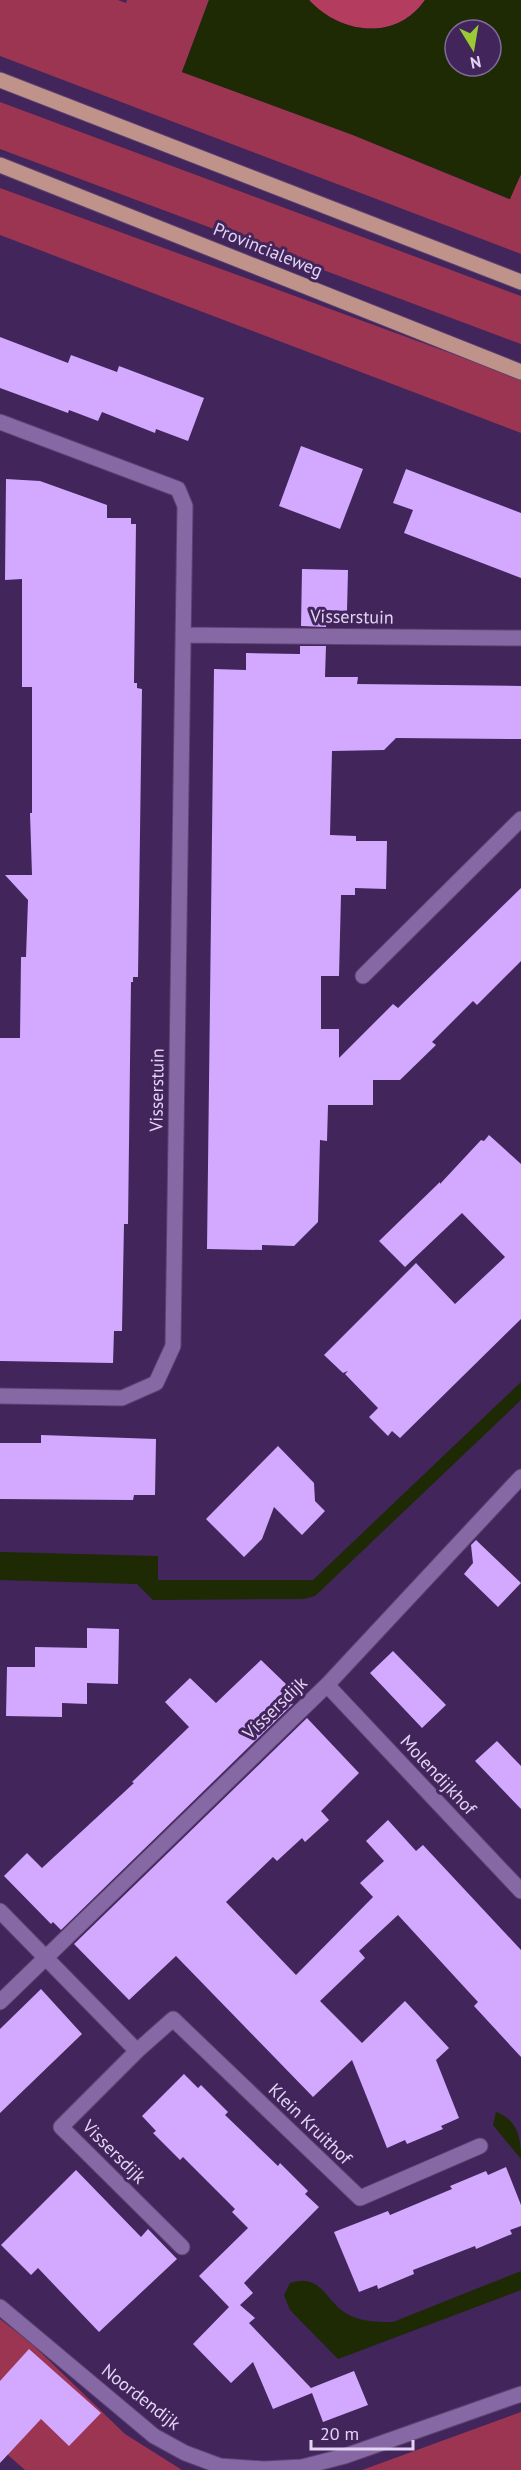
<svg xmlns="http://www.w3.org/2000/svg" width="521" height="2470" viewBox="0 0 521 2470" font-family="'PT Sans',sans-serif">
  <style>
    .green { fill: #9b3552 }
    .forest { fill: #b33c5f }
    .water { fill: #1d2a03; fill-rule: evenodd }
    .building { fill: #d2a9fe }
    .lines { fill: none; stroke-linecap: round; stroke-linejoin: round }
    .minor-casing { stroke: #5c4272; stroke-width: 17 }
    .major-casing { stroke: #5c4272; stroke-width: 17 }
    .minor { stroke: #8668a4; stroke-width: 15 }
    .major { stroke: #c0938a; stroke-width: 15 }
    .labels { text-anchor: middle; stroke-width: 6; stroke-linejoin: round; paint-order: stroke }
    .street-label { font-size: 18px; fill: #e3d4f5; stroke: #41255b }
  </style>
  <rect width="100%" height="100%" fill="#41255b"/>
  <!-- green -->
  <path class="green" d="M0 0H118L126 3 127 0H209L182 72 353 135 509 199 521 174V254L0 56Z
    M0 102 521 296V344L0 149Z
    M0 188 521 379V433L0 235Z
    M0 2319 32 2344 125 2434 182 2470H25L0 2448Z
    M521 2412V2470H362Z"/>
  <!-- forest -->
  <path class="forest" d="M309 0H425C396 42 340 34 309 0Z"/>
  <!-- water -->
  <path class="water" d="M209 0H309C340 34 396 42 425 0H521V174L510 199 353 135 182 72ZM455 30H491V66H455Z
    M521 1382V1400L315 1596 304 1599 153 1600 137 1584 0 1580V1552L158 1556V1580H313Z
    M496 2112C518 2120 521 2139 521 2159L493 2125Z
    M521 2271V2290L338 2359 290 2310 284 2295 290 2283C323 2272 326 2305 351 2316 364 2322 380 2322 393 2322Z"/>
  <!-- building -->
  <path class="building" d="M0 337 68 363 71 355 117 372 119 366 204 398 188 441 156 429 155 433 102 412 98 421 69 410 68 413 0 388Z
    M301 446 363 469 340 529 279 506Z
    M406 469 521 513V578L404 533 413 510 393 503Z
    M6 479 40 481 107 505V518H131V524H136L134 683H137V688L142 689 138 977H133V982H131L128 1224H124L122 1331H114L113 1363 0 1361V1038H20L21 957H26L28 900 5 875H32L30 813H32V687H22V579L5 580Z
    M302 569 348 570 347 611 326 610V627L301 626Z
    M300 646H326L325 677H358L357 684 521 686V739L396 738 384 750 332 751 330 835 356 836V841H387L386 889 355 888V895H341L339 976H321V1029H339V1058L393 1004 398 1008 521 888V961L477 1005 473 1001 432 1042 436 1045 400 1080H373V1105H328L327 1141 320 1140 318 1222 294 1246 262 1245V1250L207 1249 214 669 246 670V653L300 654Z
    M489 1135 521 1164V1319L400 1438 392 1431 388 1436 369 1417 378 1408 345 1374 348 1371 343 1373 324 1355 416 1263 455 1304 505 1257 462 1213 405 1267 379 1241 440 1182V1184L481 1140 484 1141Z
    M41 1435 156 1439 155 1495H134L133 1500 0 1499V1443H41Z
    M278 1446 314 1483 315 1501 325 1511 302 1535 274 1507 262 1539 244 1557 206 1519Z
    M476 1540 521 1583 498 1607 464 1574 473 1563 471 1545Z
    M87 1628 119 1629 118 1684 87 1683V1704L62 1703V1717L6 1716 7 1667H35V1647L87 1648Z
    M393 1651 446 1705 422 1728 370 1673Z
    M261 1660 287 1685 280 1691 293 1704 61 1930 53 1922 51 1924 4 1876 27 1853 42 1868 134 1783 132 1782 189 1727 165 1702 190 1678 216 1703Z
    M307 1718 359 1773 321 1811 329 1820 305 1842 302 1838 277 1861 273 1857 226 1902 296 1975 373 1897 360 1883 384 1861 366 1841 388 1820 416 1851 423 1845 521 1950V2057L474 2006 478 2002 398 1915 359 1951 365 1958 320 2001 362 2043 405 2001 449 2048 436 2060 459 2118 441 2126 443 2129 407 2144 405 2140 387 2148 352 2060 313 2097 176 1956 129 2000 74 1944Z
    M497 1741 521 1766V1809L475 1761Z
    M41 1989 82 2034 0 2113V2029Z
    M184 2074 198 2088 201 2085 228 2112 225 2115 278 2166 280 2163 308 2191 305 2194 319 2207 244 2283 253 2293 240 2305 255 2318 249 2323 311 2388 354 2371 368 2405 323 2422 312 2393 273 2409 253 2362 231 2383 193 2344 229 2307 199 2276 248 2228 232 2212 235 2209 183 2157 180 2160 153 2133 156 2131 142 2116Z
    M506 2167 521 2205V2226L510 2230 512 2234 476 2249 475 2246 413 2270 414 2274 378 2289 377 2285 359 2292 334 2232 388 2211 390 2215 452 2189 450 2186 486 2171 488 2175Z
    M76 2170 141 2237 148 2229 177 2259 99 2332 38 2268 31 2275 1 2245Z
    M29 2349 101 2413 69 2446 41 2419 0 2463V2381Z"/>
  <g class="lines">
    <!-- minor casing -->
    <g class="minor-casing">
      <path id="minor" d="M0 422 178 489 185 506 173 1346 156 1383 122 1398 0 1396
        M183 635 521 638
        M363 976 521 819
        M327 1685 521 1891
        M0 1911 137 2051 61 2127 182 2247
        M0 2002 327 1685 521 1477
        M137 2051 173 2019 360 2198 480 2146
        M0 2307 154 2436 185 2453 220 2466 264 2469 302 2467 345 2456 521 2394"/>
    </g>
    <!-- major casing -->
    <g class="major-casing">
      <path id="major" d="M0 80 521 282
        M0 165 521 372"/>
    </g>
    <!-- minor -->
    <use href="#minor" class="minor"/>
    <!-- major -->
    <use href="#major" class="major"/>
  </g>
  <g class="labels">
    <!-- street labels -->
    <g class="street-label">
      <text transform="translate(268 250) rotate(22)" y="6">Provincialeweg</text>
      <text transform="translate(352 617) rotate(1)" y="6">Visserstuin</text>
      <text transform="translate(157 1090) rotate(-89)" y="6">Visserstuin</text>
      <text transform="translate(275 1708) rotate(-44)" y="6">Vissersdijk</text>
      <text transform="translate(438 1775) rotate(47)" y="6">Molendijkhof</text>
      <text transform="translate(310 2124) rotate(44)" y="6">Klein Kruithof</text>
      <text transform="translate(114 2152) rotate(45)" y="6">Vissersdijk</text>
      <text transform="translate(141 2397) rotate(38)" y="6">Noordendijk</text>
    </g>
  </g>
  <!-- north arrow -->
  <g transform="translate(473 48) rotate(169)"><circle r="28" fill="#41255b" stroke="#826b99" stroke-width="1.5"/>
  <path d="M0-4.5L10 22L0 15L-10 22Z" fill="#9acb34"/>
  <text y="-9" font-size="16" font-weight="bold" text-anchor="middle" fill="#e3d4f5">N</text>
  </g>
  <!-- scale -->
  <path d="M311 2440v9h102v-9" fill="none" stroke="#e3d4f5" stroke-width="3"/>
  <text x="320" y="2440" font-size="18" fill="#e3d4f5" stroke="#41255b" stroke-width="4.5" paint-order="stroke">20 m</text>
</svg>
